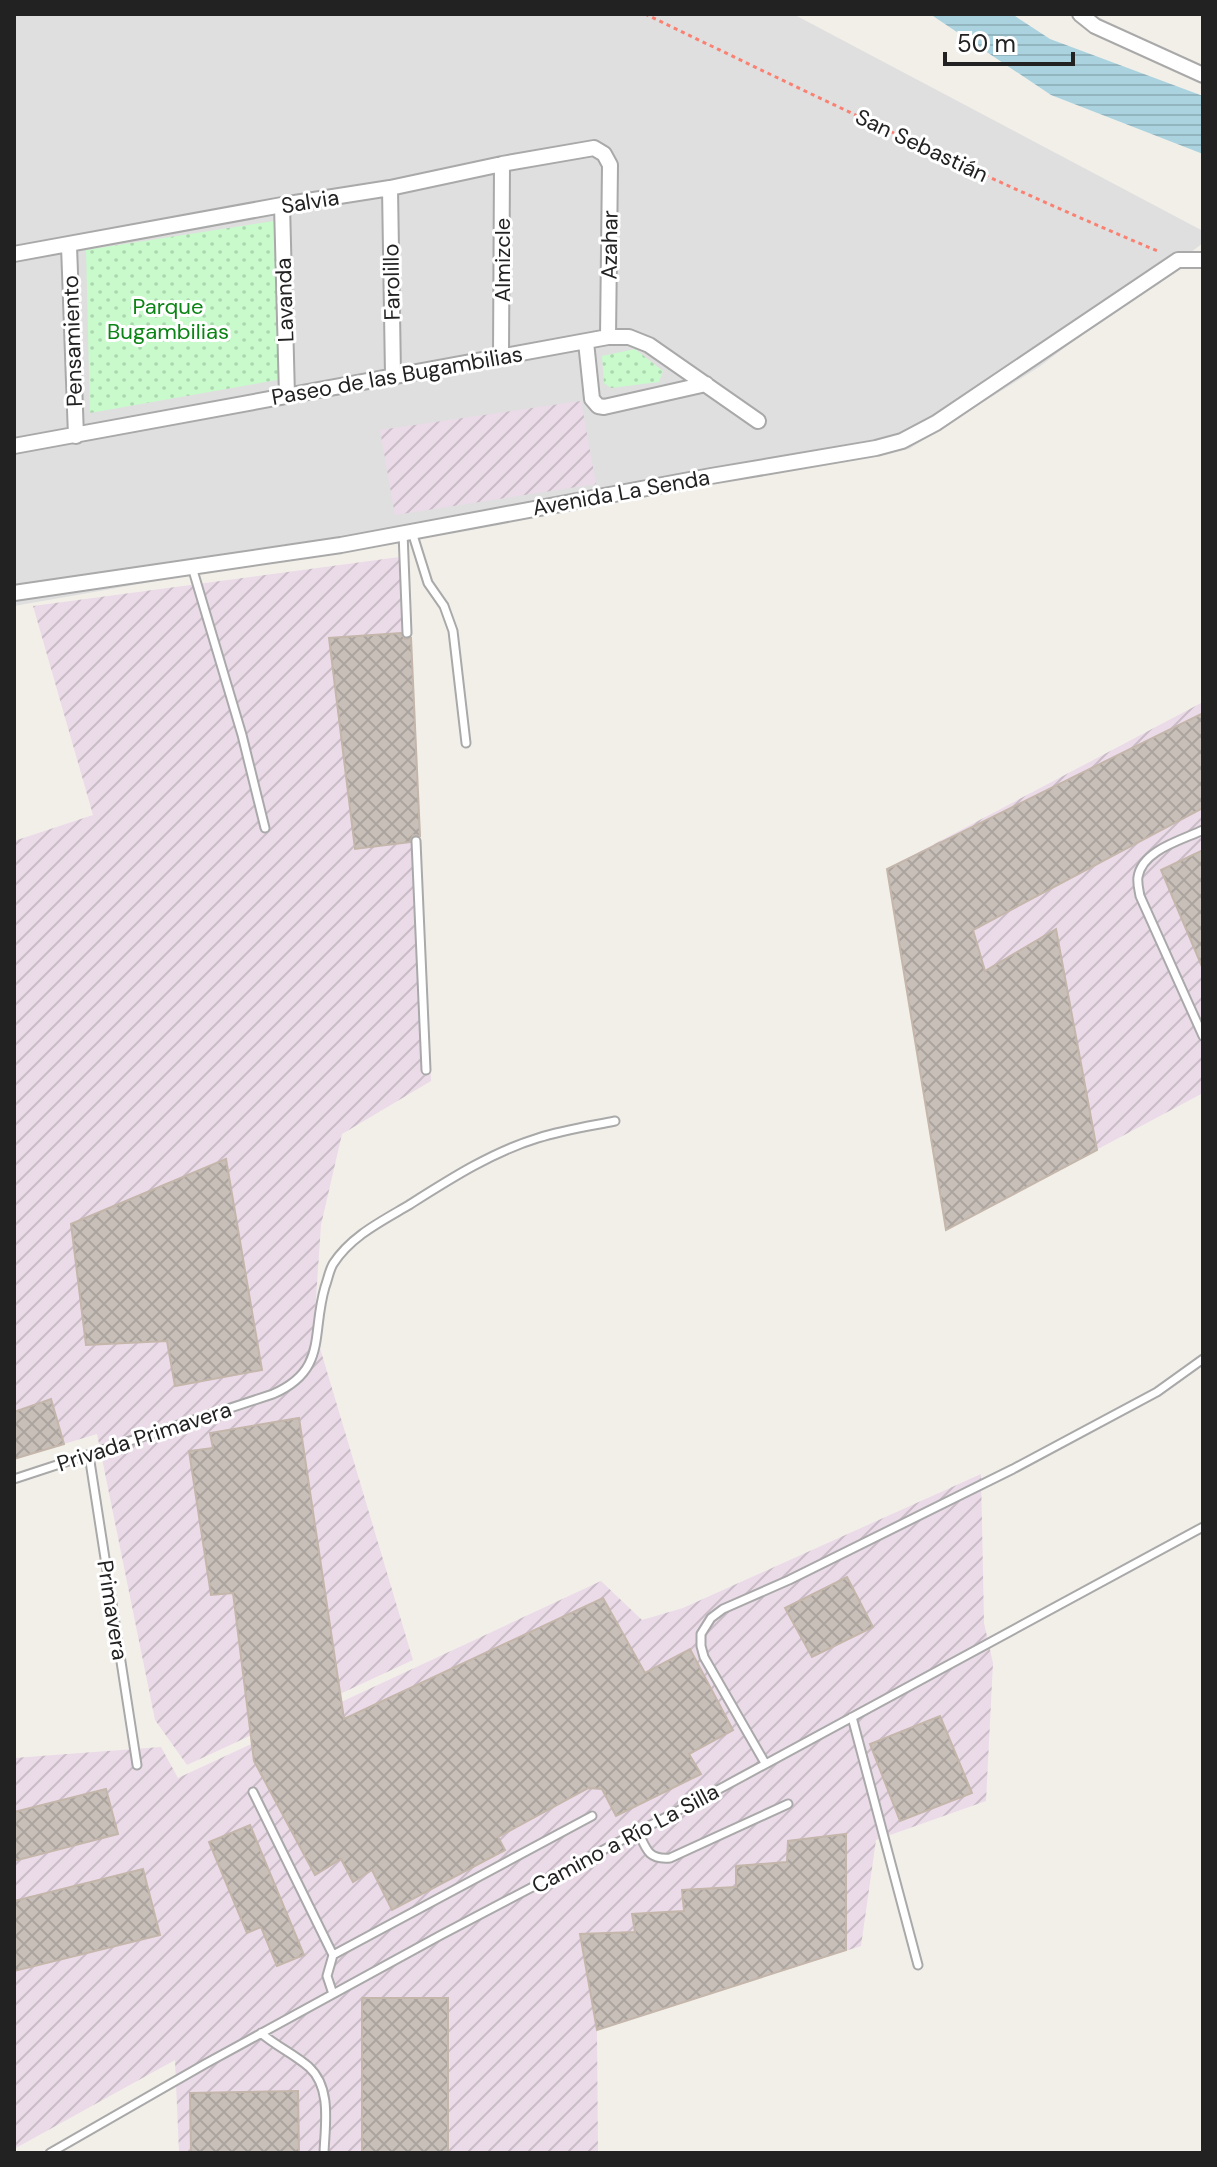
<svg xmlns="http://www.w3.org/2000/svg" width="1217" height="2167" viewBox="0 0 1217 2167" font-family="'DM Sans',sans-serif">
  <style>
    .residential { fill: #e0dfdf }
    .industrial { fill: url(#industrial-furrows) }
    .park { fill: url(#park-dots) }
    .water { fill: url(#water-rules) }
    .building { fill: url(#building-cross-hatch); stroke: #c4b6ab; stroke-width: 2 }
    .lines { fill: none; stroke-linecap: round; stroke-linejoin: round }
    .lane-casing { stroke: #a9a9a9; stroke-width: 11 }
    .street-casing { stroke: #a9a9a9; stroke-width: 18 }
    .path { stroke: #fa8072; stroke-width: 3; stroke-dasharray: 4 4; stroke-linecap: butt }
    .lane { stroke: #fff; stroke-width: 7 }
    .street { stroke: #fff; stroke-width: 14 }
    .labels { text-anchor: middle; stroke-width: 6; stroke-linejoin: round; paint-order: stroke }
    .street-label { font-size: 22px; fill: #222; stroke: #fff }
    .park-label { font-size: 22px; fill: #0c8416; stroke: #fff }
  </style>
  <defs>
    <pattern id="industrial-furrows" width="10" height="10" patternUnits="userSpaceOnUse" patternTransform="scale(2)"><rect width="10" height="10" fill="#ebdbe8"/><path d="M-1 1l2-2M0 10L10 0M9 11l2-2" fill="none" stroke="#c9bcc7"/></pattern>
    <pattern id="park-dots" width="8" height="8" patternUnits="userSpaceOnUse" patternTransform="scale(2)"><rect width="8" height="8" fill="#c8facc"/><path d="M2 2h.1M6 6h.1" fill="none" stroke="#acd6af" stroke-width="1.8" stroke-linecap="round"/></pattern>
    <pattern id="water-rules" width="6" height="5" patternUnits="userSpaceOnUse" patternTransform="scale(2)"><rect width="6" height="5" fill="#aad3df"/><path d="M0 2.5h6" fill="none" stroke="#92b5bf"/></pattern>
    <pattern id="building-cross-hatch" width="8" height="8" patternUnits="userSpaceOnUse" patternTransform="scale(2)"><rect width="8" height="8" fill="#c7bfb8"/><path d="M0 0l8 8M0 8l8-8" fill="none" stroke="#aba49e"/></pattern>
  </defs>
  <rect width="100%" height="100%" fill="#f2efe9"/>
  <!-- residential -->
  <path class="residential" d="M14 14H793L1203 231V243L1039 367 909 449 14 606Z"/>
  <!-- industrial -->
  <path class="industrial" d="M581 401 596 484 395 515 380 430Z
    M407 556 431 1081 342 1134 321 1225 314 1328 413 1660 187 1765 155 1720 97 1434 14 1459V841L93 815 33 606Z
    M1203 702V1093L946 1230 887 869Z
    M981 1474 984 1623 993 1663 986 1801 876 1840 861 1946 597 2030 598 2153H179L175 2060 14 2149V1758L161 1747 178 1778 601 1581 642 1620 683 1608Z"/>
  <!-- park -->
  <path class="park" d="M274 221 283 379 90 413 86 250Z
    M635 349 663 371 659 382 611 388 604 383 602 356Z"/>
  <!-- water -->
  <path class="water" d="M930 14H1012L1050 39 1203 96V154L1051 95Z"/>
  <!-- building -->
  <path class="building" d="M401 633 405 639 411 638 420 836 413 835 410 842 355 849 329 638Z
    M1203 713V808L973 930 985 971 1056 929 1097 1150 946 1230 887 869Z
    M1203 850V969L1161 870Z
    M226 1159 262 1370 175 1386 167 1341 86 1345 71 1224Z
    M51 1399 64 1444 14 1459V1412Z
    M299 1418 344 1719 603 1598 645 1673 690 1649 733 1730 689 1754 701 1774 616 1816 602 1789 588 1788 498 1837 505 1850 392 1910 372 1870 353 1882 341 1859 315 1875 254 1761 233 1593 211 1595 189 1451 213 1448 210 1433Z
    M847 1577 873 1627 812 1657 785 1608Z
    M940 1716 972 1793 900 1821 870 1744Z
    M106 1789 118 1834 14 1861V1812Z
    M250 1825 304 1955 277 1966 261 1927 247 1933 209 1842Z
    M846 1834V1950L597 2030 580 1934 635 1932 632 1914 684 1911 682 1890 736 1887V1866L787 1862 788 1841Z
    M143 1869 160 1935 14 1971V1901Z
    M362 1998H448V2153H362Z
    M298 2091 299 2153H191L190 2093Z"/>
  <g class="lines">
    <!-- lane casing -->
    <g class="lane-casing">
      <path id="lane" d="M412 532 428 583 444 606 453 631 466 743
        M403 533 407 633
        M192 567 242 735 265 828
        M1203 830C1182 840 1142 850 1138 877 1137 883 1139 890 1140 896L1203 1036
        M416 841 426 1070
        M89 1455 137 1765
        M14 1479 273 1394C328 1370 311 1334 325 1287 328 1279 329 1271 333 1264 351 1236 382 1221 409 1205 450 1179 492 1152 538 1138 563 1130 590 1126 615 1121
        M852 1717 918 1965
        M765 1763 704 1657 701 1646V1634L711 1618 723 1609 789 1580 1013 1469 1157 1392 1203 1359
        M253 1792 333 1955
        M638 1831C646 1849 648 1860 670 1858L788 1804
        M333 1994 327 1976 333 1955 592 1816
        M261 2033C276 2046 294 2054 309 2067 332 2088 325 2125 324 2153
        M50 2153 205 2064 441 1935 725 1786 1203 1527"/>
    </g>
    <!-- street casing -->
    <g class="street-casing">
      <path id="street" d="M1080 14 1095 26 1203 75
        M390 188 393 375
        M282 205 287 396
        M69 246 76 436
        M14 254 282 205 390 188 502 164 594 148 604 154 610 165 608 337
        M586 342 592 399 598 406 604 407 706 384
        M501 356 502 164
        M14 446 608 337H629L649 345 758 421
        M14 593 341 545 711 476 876 448 902 441 936 423 1178 260H1203"/>
    </g>
    <!-- path -->
    <path class="path" d="M645 14C815 96 986 179 1160 252"/>
    <!-- lane -->
    <use href="#lane" class="lane"/>
    <!-- street -->
    <use href="#street" class="street"/>
  </g>
  <g class="labels">
    <!-- street labels -->
    <g class="street-label">
      <text transform="translate(922 145) rotate(25)" y="8">San Sebastián</text>
      <text transform="translate(310 201) rotate(-9)" y="8">Salvia</text>
      <text transform="translate(609 245) rotate(-89)" y="8">Azahar</text>
      <text transform="translate(502 260) rotate(-90)" y="8">Almizcle</text>
      <text transform="translate(391 282) rotate(-91)" y="8">Farolillo</text>
      <text transform="translate(284 300) rotate(-92)" y="8">Lavanda</text>
      <text transform="translate(72 341) rotate(-92)" y="8">Pensamiento</text>
      <text transform="translate(397 375) rotate(-10)" y="8">Paseo de las Bugambilias</text>
      <text transform="translate(621 492) rotate(-10)" y="8">Avenida La Senda</text>
      <text transform="translate(144 1436) rotate(-18)" y="8">Privada Primavera</text>
      <text transform="translate(113 1610) rotate(81)" y="8">Primavera</text>
      <text transform="translate(625 1838) rotate(-28)" y="8">Camino a Río La Silla</text>
    </g>
    <!-- park labels -->
    <g class="park-label">
      <text x="168" y="314">Parque<tspan x="168" dy="25">Bugambilias</tspan></text>
    </g>
  </g>
  <!-- border -->
  <rect width="1217" height="2167" fill="none" stroke="#222222" stroke-width="32"/>
  <!-- scale -->
  <path d="M945 52v12h128v-12" fill="none" stroke="#222222" stroke-width="4"/>
  <text x="957" y="52" font-size="24" fill="#222222" stroke="#ffffff" stroke-width="6" paint-order="stroke">50 m</text>
</svg>
